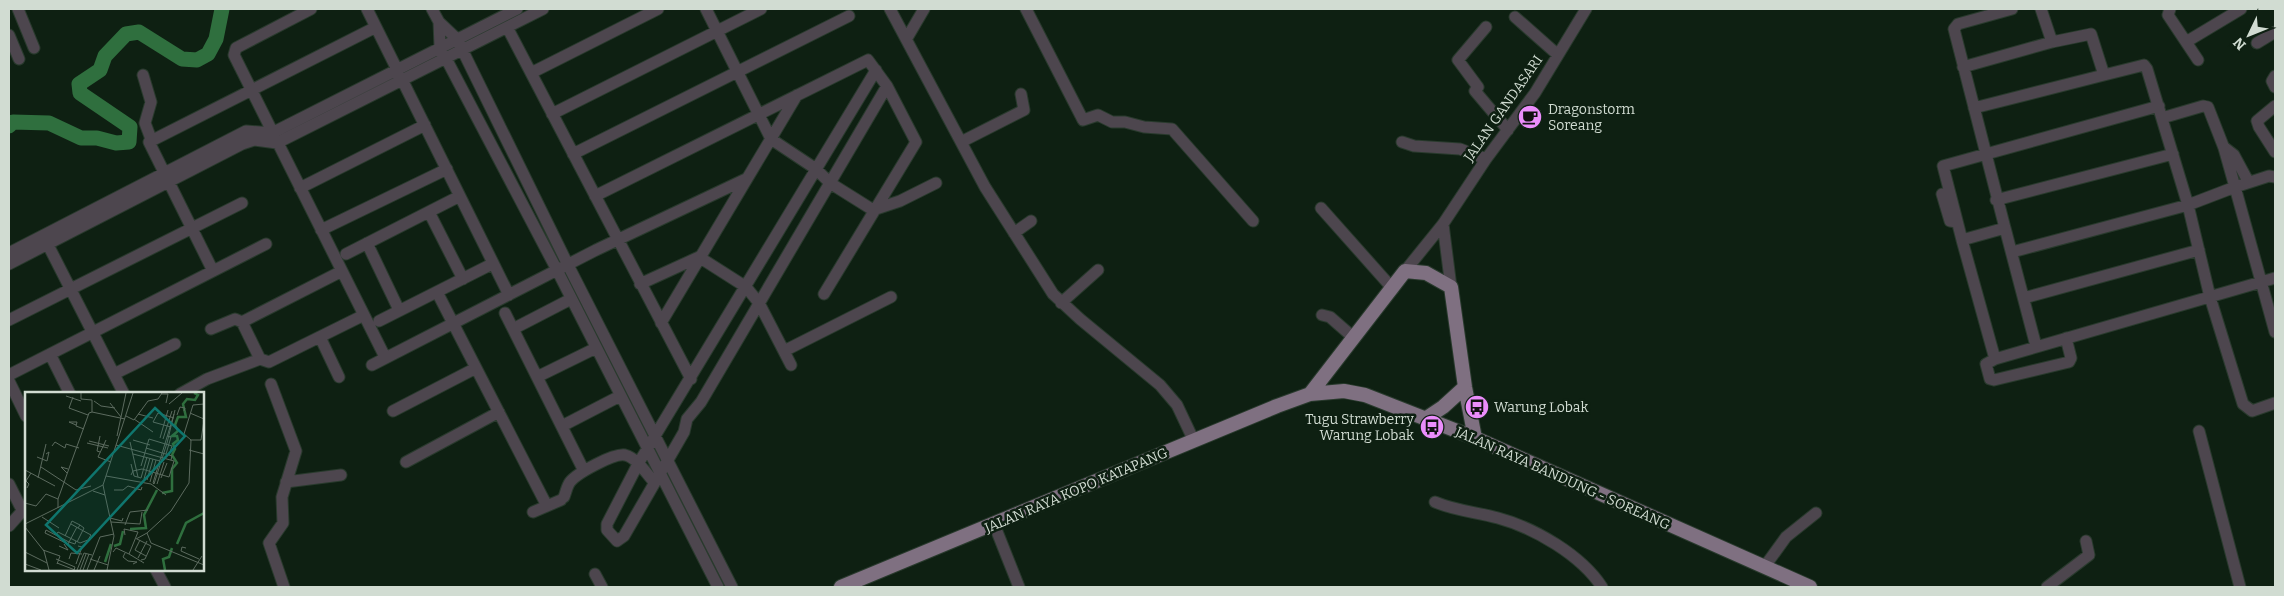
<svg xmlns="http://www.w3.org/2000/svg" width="2284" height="596" viewBox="0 0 2284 596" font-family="Bitter,serif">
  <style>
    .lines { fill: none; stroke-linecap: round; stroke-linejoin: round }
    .river { stroke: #2f6f3e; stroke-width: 15 }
    .minor-casing { stroke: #293a2d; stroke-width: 13 }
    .major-casing { stroke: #293a2d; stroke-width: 16 }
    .minor { stroke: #4d464e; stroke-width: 11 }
    .major { stroke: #7f7081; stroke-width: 14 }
    .labels { text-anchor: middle; stroke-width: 5; stroke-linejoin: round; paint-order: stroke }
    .street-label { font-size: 14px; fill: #d1dcd2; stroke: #0e2012 }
    .poi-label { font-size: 14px; fill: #d1dcd2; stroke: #0e2012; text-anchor: start }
    .inset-river { fill: none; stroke: #2f6f3e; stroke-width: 2.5 }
    .inset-road { fill: none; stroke: #5c6b5f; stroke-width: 1 }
    .view { fill: #0f766e; fill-opacity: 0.15; stroke: #0f766e; stroke-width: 2.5 }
    .inset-edge { fill: none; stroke: #d1dcd2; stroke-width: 2.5 }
  </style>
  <rect width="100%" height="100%" fill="#0e2012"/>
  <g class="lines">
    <!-- river -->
    <path class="river" d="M9 126 13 122 49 123 81 138H97L116 143 129 142 130 127 80 93 79 84 100 70 105 56 126 34 139 32 182 59 197 60 208 54 216 39 222 9"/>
    <!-- minor casing -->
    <g class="minor-casing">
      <path id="minor" d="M18 9 34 48
        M311 9 236 48 234 55 385 357
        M367 9 509 295
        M432 9 439 22 457 39 568 265 732 587
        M706 9 771 139 816 169 830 183 873 210 900 201 936 183
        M890 9 985 187 1053 294 1080 319 1160 385 1177 405 1194 441
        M1026 9 1083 120 1098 115 1112 122H1125L1144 127 1172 129 1253 221
        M2041 9 2052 42 2091 34 2104 75 2144 65 2147 69 2188 205 2210 297 2243 404 2252 411 2275 403
        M2170 9 2168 15 2198 60
        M1515 17 1558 55
        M439 22 440 47 557 270 718 587
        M507 27 691 379
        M1486 27 1458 60 1478 87 1475 91 1508 130
        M9 35 19 59
        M907 38 924 9
        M2186 42 2241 9
        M2257 43 2275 32
        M1963 67 2052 42
        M876 70 638 464 607 524V530L617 541 624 536 684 432 687 419 701 402 887 86
        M531 73 658 9
        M143 75 151 102 145 123 151 139
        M2275 76 2272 81 2275 87
        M2275 106 2257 121 2259 127 2275 152
        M1974 108 2104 75
        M552 114 761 9
        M961 142 1024 110 1021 94
        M1402 142 1414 146 1460 149 1486 159
        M2225 148 2234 155 2248 181
        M573 154 849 16
        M2275 177 2269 176 2235 187 2275 332
        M300 188 425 125
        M1942 194 1950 221 1957 222
        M595 196 868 60 887 86 916 142 824 294
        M1996 200 2173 154
        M1321 208 1393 289
        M429 212 463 279
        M1443 224 1451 287
        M2005 228 1954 29 1958 24 2012 9
        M321 230 447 169
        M1014 233 1031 221
        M45 239 124 394
        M1962 240 1943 166 2159 106
        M367 243 399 310
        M2012 252 2188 205 2235 187 2224 148 2208 107 2203 106 2162 118
        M9 253 246 131 272 133 517 9
        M346 254 454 199
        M9 264 242 144 254 140 277 143 543 9
        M213 271 149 142 376 27
        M1405 271 1443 224 1486 159 1535 93 1586 9
        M640 284 699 257 746 287 759 303 791 365
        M437 292 547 506
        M2024 298 2199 250
        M1061 303 1098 270
        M505 313 584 471
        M1322 315 1330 317 1354 338
        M9 320 242 203
        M379 321 488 266
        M242 322 260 359 269 362 364 315
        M661 323 797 95
        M211 329 235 319 242 322 342 271
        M513 329 571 299
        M320 337 339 377
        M2066 338 2071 358 2069 362 1994 380 1990 379 1986 364 1995 359 2275 278
        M784 351 891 297
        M50 354 70 394
        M1995 359 1962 240 2005 228 2036 346
        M372 365 596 250 746 179
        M114 374 175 344
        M9 375 266 244
        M537 377 596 348
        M9 381 26 416
        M271 384 296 451 282 497 283 523 269 543 284 587
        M180 394 207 379 260 359
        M393 411 476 368
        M562 426 620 396
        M2199 431 2240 587
        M406 462 499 412
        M286 482 341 475
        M9 484 20 506 26 508
        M564 497C566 492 567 486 570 482 577 473 614 453 625 455 637 458 646 473 654 482
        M1435 502C1456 511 1477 512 1498 518 1535 528 1581 555 1602 587
        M533 512 561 500
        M994 524 1019 587
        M9 526 25 508
        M1765 566 1786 537 1816 513
        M156 570 165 587
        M595 574 602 587
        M2047 587 2089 555 2086 541"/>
    </g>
    <!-- major casing -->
    <g class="major-casing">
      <path id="major" d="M1310 394 1405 271 1426 273 1451 287 1465 387 1475 438
        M1425 419 1443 407 1465 387
        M841 587 1277 406 1310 394 1344 391 1365 395 1475 438 1810 587"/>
    </g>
    <!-- minor -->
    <use href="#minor" class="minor"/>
    <!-- major -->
    <use href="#major" class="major"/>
  </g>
  <!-- icons -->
  <defs>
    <g id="cafe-disc" transform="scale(1.25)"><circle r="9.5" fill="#eb8dfb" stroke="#0e2012"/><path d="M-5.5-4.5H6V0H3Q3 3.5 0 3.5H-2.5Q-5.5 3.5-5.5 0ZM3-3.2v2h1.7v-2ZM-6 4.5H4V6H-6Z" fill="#111"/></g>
    <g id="bus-disc" transform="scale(1.25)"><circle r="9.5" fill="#eb8dfb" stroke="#0e2012"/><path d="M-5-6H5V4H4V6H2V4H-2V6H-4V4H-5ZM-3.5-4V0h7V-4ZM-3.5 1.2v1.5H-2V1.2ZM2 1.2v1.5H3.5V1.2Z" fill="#111"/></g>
  </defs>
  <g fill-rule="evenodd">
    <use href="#cafe-disc" x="1530" y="117"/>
    <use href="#bus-disc" x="1477" y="407"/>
    <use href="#bus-disc" x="1432" y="427"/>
  </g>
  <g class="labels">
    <!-- street labels -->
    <g class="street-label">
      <text transform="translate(1503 108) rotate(-55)" y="5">JALAN GANDASARI</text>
      <text transform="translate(1563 478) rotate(24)" y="5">JALAN RAYA BANDUNG - SOREANG</text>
      <text transform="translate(1076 490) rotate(-23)" y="5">JALAN RAYA KOPO KATAPANG</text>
    </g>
    <!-- poi labels -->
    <g class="poi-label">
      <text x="1548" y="114">Dragonstorm<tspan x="1548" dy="16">Soreang</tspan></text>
      <text x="1494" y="412">Warung Lobak</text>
      <text x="1414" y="424" text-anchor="end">Tugu Strawberry<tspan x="1414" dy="16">Warung Lobak</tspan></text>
    </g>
  </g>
  <!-- overview -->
  <g transform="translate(25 392)">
    <rect width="179" height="179" fill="#0e2012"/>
    <path class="inset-river" d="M137 101 147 99V77L152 71 147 63 150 57 148 52 153 48 152 44H147L153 39 150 33 153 25H161L158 12 162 7 170 8 173 3 169 1M105 137 121 136 119 123 132 98M152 152 161 131 179 121M89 154 95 152 98 139M80 170 86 152M140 178 138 167 144 165 147 156"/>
    <path class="inset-road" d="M56 1V7L67 8V20L100 27M136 2H143L141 11M41 4 56 9M48 5 44 16 63 23M69 9 76 14 90 16M85 11 96 25M144 12 157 1M165 21 179 27M113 22 128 26M149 22 128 91 129 92 142 51 150 18M152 23 155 15 160 16 159 19M101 24 109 28 123 9 133 7 137 1M109 27 128 40M51 33 44 30H52L51 34 59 37M146 35 128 30 133 21 149 26M92 44 101 1M135 46 143 18M124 47 147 54 144 63M138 47 147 19M81 48 73 65 86 70M108 48 125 53M165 48H176L179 28M64 49 84 54M105 50 113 85M62 51 83 56M91 53 149 69 144 85 117 77 108 79 106 83M27 54 30 50 40 56 41 52 54 56M121 56 147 64 146 68M164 58 179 62M75 60 72 59 75 44M108 62 135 69M141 62 146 45 142 44M12 65 22 69 24 60 21 62M106 72 109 84 116 86 122 65M116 74 124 47M16 75 51 98 66 94M0 78 30 94M42 81 36 75 43 77M81 84 126 92 141 103M13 86 21 52M136 86 142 71M119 87 125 66M122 88 128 67M125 90 131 68M132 92 139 70M2 96 4 92 1 89 6 81M89 98H98L103 94 116 98 117 95M68 99 80 103 78 93 108 1M80 103 89 144 82 178M33 107 64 21 67 20M0 111 11 114 21 102 33 107V116M17 125 34 136M85 126 97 129 98 126M86 130 115 132 117 120M0 132 78 93M46 132 53 136 55 133 47 129M100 133 105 120 123 118M0 135 19 159 24 178M21 138 44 150 43 152 20 141ZM122 141 126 151 179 173M31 143 33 140 55 151 63 148 66 143 53 136M40 144 47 129M111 147 122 141 146 119 164 91 166 48 159 42 168 13 179 12M112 147 126 154 120 167 116 168M115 148 110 158 121 164M51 149 50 152 44 150 52 135M52 150 59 136 55 133M34 154 43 158 39 152M161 156 157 155 156 159 174 167M18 158 35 164 32 172M0 160 22 171M88 160 91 156 104 162 113 140 99 137 100 143M100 161 98 165 103 169 112 170 108 172M104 162 119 171M113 166 122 149M31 167 50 175 49 178M44 167 46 161 57 162M65 167 83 173M32 171 50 178M0 172 16 178M51 172 57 155 53 154M52 178 59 161 67 163M55 178 61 162M58 178 64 162M62 178 75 145 89 142M69 178 75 164M168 178 177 164"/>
    <path class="view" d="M130 16 160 44 52 161 21 133Z"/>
    <rect width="179" height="179" class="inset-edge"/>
  </g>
  <!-- border -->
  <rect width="2284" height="596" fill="none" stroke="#d1dcd2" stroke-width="20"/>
  <!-- north arrow -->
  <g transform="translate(2249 35) rotate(227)" stroke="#0e2012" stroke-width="4" paint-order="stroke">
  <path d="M0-4L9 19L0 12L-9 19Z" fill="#d1dcd2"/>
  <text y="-8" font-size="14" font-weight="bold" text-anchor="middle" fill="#d1dcd2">N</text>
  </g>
</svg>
